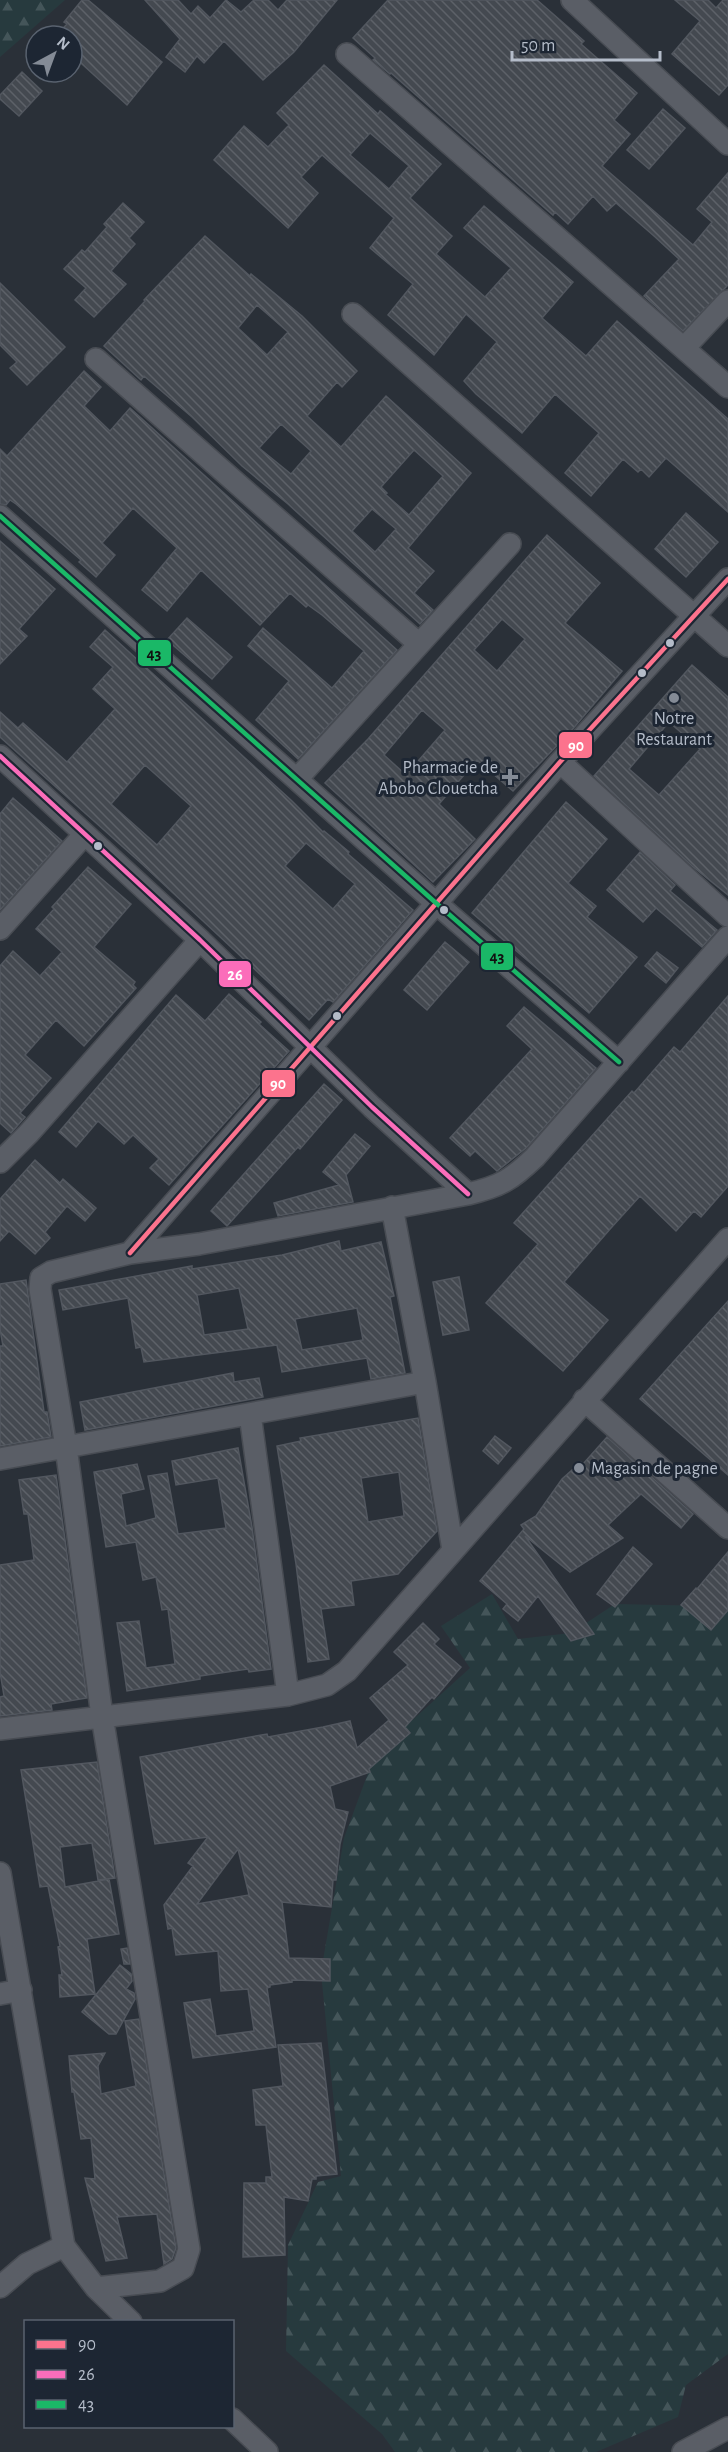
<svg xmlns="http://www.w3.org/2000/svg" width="728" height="2452" viewBox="0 0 728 2452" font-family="'Alegreya Sans',sans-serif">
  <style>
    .forest { fill: url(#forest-firs) }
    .building { fill: url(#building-back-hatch); stroke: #52575f; stroke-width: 1.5; fill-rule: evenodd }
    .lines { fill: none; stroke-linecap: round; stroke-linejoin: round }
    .minor-casing { stroke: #484c53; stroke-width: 24 }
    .minor { stroke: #5a5e66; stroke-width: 21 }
    .bus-1-casing { stroke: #1d2633; stroke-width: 9 }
    .bus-2-casing { stroke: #1d2633; stroke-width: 9 }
    .bus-3-casing { stroke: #1d2633; stroke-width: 9 }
    .bus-1 { stroke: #fc738d; stroke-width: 4.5 }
    .bus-2 { stroke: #fb6dba; stroke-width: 4.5 }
    .bus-3 { stroke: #1ab867; stroke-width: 4.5 }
    .bus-dot { fill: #b4bcc9; stroke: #1d2633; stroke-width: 2 }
    .poi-dot { fill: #848b96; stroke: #1d2633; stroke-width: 2 }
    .labels { text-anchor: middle; stroke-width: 6; stroke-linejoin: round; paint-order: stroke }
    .poi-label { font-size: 18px; fill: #b4bcc9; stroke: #1d2633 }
    .line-badge { stroke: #1d2633; stroke-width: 2 }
    .badge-label { font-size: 16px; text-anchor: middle; font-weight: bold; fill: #fff }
    .pale-badge-label { font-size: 16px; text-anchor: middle; font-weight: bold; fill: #111 }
  </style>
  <defs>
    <pattern id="forest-firs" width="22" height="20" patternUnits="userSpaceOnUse" patternTransform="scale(1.5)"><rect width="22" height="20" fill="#273a3e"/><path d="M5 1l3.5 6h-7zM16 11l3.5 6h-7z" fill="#445559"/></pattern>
    <pattern id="building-back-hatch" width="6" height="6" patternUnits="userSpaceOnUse" patternTransform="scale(1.5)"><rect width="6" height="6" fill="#444950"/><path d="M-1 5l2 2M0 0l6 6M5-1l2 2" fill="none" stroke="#5d6168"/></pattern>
  </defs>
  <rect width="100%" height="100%" fill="#2a3038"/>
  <!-- forest -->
  <path class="forest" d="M0 0H65L0 57Z
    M492 1594 518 1639 571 1633 615 1604 711 1606 728 1609V2354L686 2385 678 2417 596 2452H395L382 2434 286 2351 288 2245 318 2182 341 2176 321 1972 344 1838 375 1754 470 1668 441 1626Z"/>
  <!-- building -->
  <path class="building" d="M82 0H88L162 62 127 105 72 55V36H56L67 24 64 22Z
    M145 0H178L191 14 198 6 210 18 226 0 241 12 254 0H268L278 10 287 0H337L294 52 263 80 224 41 204 63 197 56 185 72 166 57 180 39Z
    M388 0H537L584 41 581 44 637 93 614 120 630 134 602 166 693 245 712 222 697 209 728 173V285L683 331 644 296 679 259 654 236 616 203 607 211 593 196 568 224 555 212 553 215 391 73 390 74 373 60 375 58 353 38Z
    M675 0H708L716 8 723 0H728V85L719 95 672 54 700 21Z
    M324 65 378 114 380 111 441 164 410 198 452 236 436 254 485 297 511 268 464 228 484 206 573 282 542 318 586 356 617 321 728 419V512L666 458 649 477 641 469 638 472 623 459 591 496 565 473 599 433 555 394 522 433 476 394 464 381 497 342 466 314 434 355 388 315 413 284 370 248 394 218 322 155 301 177 318 193 288 228 214 160 244 126 268 147 289 125 277 113ZM370 133 409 166 389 189 350 155Z
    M22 72 42 91 19 116 0 99V95Z
    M663 109 685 128 649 169 627 150Z
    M123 203 144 222 129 238 135 244 111 271 126 284 94 317 75 300 86 288 64 269 82 250 85 252 107 227 104 224Z
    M205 236 250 276 251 274 302 316 357 371 342 387 337 382 307 416 341 447 386 396 471 473 408 548 434 571 414 593 433 610 420 624 288 504 242 466 192 417 144 376 141 380 104 346 145 301 144 300ZM257 305 288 332 267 355 238 328ZM281 424 311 451 291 474 259 448ZM414 450 443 476 409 515 385 494 387 493 381 487ZM372 509 396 529 375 552 352 531Z
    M0 283 65 347 27 385 10 368 17 362 0 345Z
    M84 371 101 387 84 406 110 431 130 408 397 650 298 759 256 720 289 681 248 646 263 628 332 688 364 651 322 615 308 605 306 607 290 593 260 625 201 570 167 611 142 590 177 548 133 508 102 543 115 555 96 577 79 562 81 560 16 504 10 500 6 505 0 504V449L7 456Z
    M686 513 718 542 686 577 655 549Z
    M547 535 600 583 565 623 622 671 571 731 513 791 477 760 439 804 475 839 433 882 325 783 368 739ZM502 619 525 639 497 671 474 650ZM422 710 445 730 406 775 384 755Z
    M0 541 55 589 19 629 27 636 0 664Z
    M187 618 232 657 212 679 167 640Z
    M105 630 292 801 323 832 324 831 349 852 348 854 413 910 333 1002 328 999 309 1020 142 864 0 737V712L18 728 23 723 67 762 115 709 93 689 113 667 90 647ZM145 765 191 806 157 845 111 804ZM306 843 355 884 333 909 285 866Z
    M692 665 728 697V895L692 866 594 776ZM669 722 700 749 659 795 629 769Z
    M13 798 62 841 0 910V814Z
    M566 802 607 839 568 883 596 906 587 917 637 957 589 1013 472 913Z
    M640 852 675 885 670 891 717 930 702 947 656 908 643 922 607 890Z
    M88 867 131 904 94 947 135 982 133 985 136 988 84 1046 56 1020 25 1055 51 1078 20 1113 25 1117 11 1133 0 1123V966L13 951 40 976 62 952 36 929 54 909 52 907Z
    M445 942 469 962 427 1010 404 990Z
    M657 952 678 968 666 983 645 966Z
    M229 994 261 1022 259 1024 289 1051 169 1185 150 1168 159 1159 133 1135 124 1144 98 1121 76 1147 59 1132 176 995 205 1021Z
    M728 996V1186L701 1217 694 1211 676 1231 640 1196 611 1228 564 1282 608 1320 563 1371 486 1303 538 1244 514 1223 632 1091 634 1093 674 1047 680 1052Z
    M524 1007 596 1068 526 1148 497 1171 475 1151 470 1156 450 1138 532 1049 507 1026Z
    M324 1084 342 1100 300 1149 298 1147 227 1226 211 1211Z
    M355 1134 370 1146 346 1175 353 1202 278 1216 274 1203 339 1185 323 1172Z
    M35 1160 60 1183 63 1179 96 1208 85 1221 67 1206 45 1232 50 1238 35 1254 9 1231 0 1241V1199Z
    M339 1241 341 1251 381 1242 394 1296 390 1297 405 1373 371 1379 367 1358 282 1372 277 1345 144 1362 141 1347 136 1348 128 1298 63 1310 59 1290 192 1266V1269L282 1255ZM239 1288 248 1329 204 1335 197 1295ZM357 1308 363 1340 302 1350 295 1319Z
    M459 1277 469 1330 443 1335 433 1282Z
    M26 1280 44 1412H47L51 1437 0 1446V1346H3L0 1329V1284Z
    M728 1301V1475L640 1399Z
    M233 1373 234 1382 259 1378 263 1397 85 1430 80 1402Z
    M418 1418 437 1531 398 1574 351 1581 354 1605 321 1609 329 1659 308 1662 296 1564 277 1446 301 1441 300 1438ZM399 1472 404 1516 368 1522 361 1478Z
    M495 1436 511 1448 498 1464 483 1451Z
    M607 1437 693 1514 681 1528 641 1494 608 1525 623 1538 570 1572 525 1536 594 1634 571 1641 538 1596 518 1621 503 1609 507 1604 480 1581 524 1529 521 1525 536 1516 562 1479 581 1462 583 1464Z
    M238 1448 252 1527 271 1669 249 1672 248 1669 200 1676V1679L127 1691 117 1623 139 1621 146 1668 175 1664 168 1609 162 1610 156 1577 143 1580 136 1542 106 1547 94 1472 137 1464 144 1489 121 1494 126 1526 156 1518 148 1476 167 1473 178 1534 226 1528 218 1478 176 1485 172 1461Z
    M56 1475 87 1698 51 1704 52 1710 0 1716V1697L4 1696 0 1672V1565L34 1560 28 1514H24L19 1480Z
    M633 1547 652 1564 615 1607 597 1594Z
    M728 1552V1610L711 1630 681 1605 696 1588 697 1589Z
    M423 1623 439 1639 434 1644 461 1667 434 1699 432 1697 405 1727 410 1733 369 1769 370 1772 330 1786 335 1809 348 1812 340 1844 336 1880H333L331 1907 282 1902 289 1958 330 1959V1981L292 1980V1982L270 1985V1987L267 1988 276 2047 193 2058 184 2003 210 1999 216 2036 254 2031 248 1989 221 1991 218 1951 176 1955 172 1928 168 1929 164 1905 193 1866 188 1863 208 1837 155 1844 140 1757 267 1734 268 1737 323 1727 350 1721 357 1748 389 1720 370 1698 408 1665 394 1652ZM238 1849 249 1895 197 1904Z
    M97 1762 115 1878 98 1880 92 1843 60 1847 65 1887 109 1879 119 1934 87 1939 95 1994 60 1997 59 1975H62L58 1947 60 1946 48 1886 40 1887 21 1770Z
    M127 1948 130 1964H124L121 1949Z
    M120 1965 131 1974 132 1981 126 1989 134 1993 135 1999 116 2034H109L82 2012Z
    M139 2019 176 2248 172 2259 164 2264 157 2214 117 2217 127 2258 106 2261 85 2178 95 2179 91 2138 81 2139 74 2092H72L69 2056 105 2053 98 2066 101 2094 136 2086 125 2021Z
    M321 2043 337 2174 316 2176V2179H312L308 2201 284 2197 285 2255 243 2257 244 2183H266V2177H272L266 2125H256L253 2090 283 2086 278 2045Z"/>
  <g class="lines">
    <!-- minor casing -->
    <g class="minor-casing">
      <path id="minor" d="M572 0 728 144
        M347 54 728 387
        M353 314 728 646
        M684 348 728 301
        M96 359 419 644
        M0 516 436 903 619 1062
        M0 756 200 940 372 1107 468 1194
        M560 762 728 916
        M297 779 510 544
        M0 929 84 835
        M0 1162 29 1133 200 940
        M392 1207 425 1382 453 1550
        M130 1253 560 762 728 579
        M584 1400 728 1528
        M250 1414 288 1695
        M0 1459 425 1382
        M0 1729 288 1695 327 1685 347 1671 728 1239
        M0 1873 64 2246 96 2288 131 2322
        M0 1994 21 1990
        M0 2287 27 2264 64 2246
        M96 2288 160 2281 183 2268 189 2249 102 1716 66 1447 40 1289 41 1278 51 1272 130 1253 199 1244 468 1194C501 1186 511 1180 535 1157L728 937
        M232 2419 267 2452
        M683 2452 728 2428"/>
    </g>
    <!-- minor -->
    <use href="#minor" class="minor"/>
    <!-- bus-1 casing -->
    <g class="bus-1-casing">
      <path id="bus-1" d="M130 1253 560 762 728 579"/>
    </g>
    <!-- bus-2 casing -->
    <g class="bus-2-casing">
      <path id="bus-2" d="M0 756 200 940 372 1107 468 1194"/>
    </g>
    <!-- bus-3 casing -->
    <g class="bus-3-casing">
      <path id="bus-3" d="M0 516 436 903 619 1062"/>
    </g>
    <!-- bus-1 -->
    <use href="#bus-1" class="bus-1"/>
    <!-- bus-2 -->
    <use href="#bus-2" class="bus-2"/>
    <!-- bus-3 -->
    <use href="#bus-3" class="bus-3"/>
  </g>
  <!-- markers -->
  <g class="bus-dot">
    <circle cx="670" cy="643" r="5"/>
    <circle cx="642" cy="673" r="5"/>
    <circle cx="98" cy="846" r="5"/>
    <circle cx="444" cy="910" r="5"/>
    <circle cx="337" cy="1016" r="5"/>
  </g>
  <g class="poi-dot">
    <circle cx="674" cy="698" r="6"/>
    <path d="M507 768h6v6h6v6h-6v6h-6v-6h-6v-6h6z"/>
    <circle cx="579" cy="1468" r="6"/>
  </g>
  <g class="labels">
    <!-- poi labels -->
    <g class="poi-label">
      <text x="674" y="724">Notre<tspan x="674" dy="21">Restaurant</tspan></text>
      <text x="498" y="773" text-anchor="end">Pharmacie de<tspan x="498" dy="21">Abobo Clouetcha</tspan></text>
      <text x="591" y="1474" text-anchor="start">Magasin de pagne</text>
    </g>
  </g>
  <g class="line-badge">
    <rect x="137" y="639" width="35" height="28" rx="6" fill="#1ab867"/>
    <rect x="558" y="731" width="35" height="28" rx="6" fill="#fc738d"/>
    <rect x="480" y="942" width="34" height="29" rx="6" fill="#1ab867"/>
    <rect x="218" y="960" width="34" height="28" rx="6" fill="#fb6dba"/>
    <rect x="261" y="1069" width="35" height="29" rx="6" fill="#fc738d"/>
  </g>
  <g class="badge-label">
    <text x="576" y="751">90</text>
    <text x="235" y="980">26</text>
    <text x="278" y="1089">90</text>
  </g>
  <g class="pale-badge-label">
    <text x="154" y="659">43</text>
    <text x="497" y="962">43</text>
  </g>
  <!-- legend -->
  <rect x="24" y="2320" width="210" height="108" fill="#1d2633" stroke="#59626f" stroke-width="1.5"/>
  <rect x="36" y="2340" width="30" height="9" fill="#fc738d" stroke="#59626f" stroke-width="1.5"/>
  <text x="78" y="2350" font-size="18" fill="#b4bcc9">90</text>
  <rect x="36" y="2370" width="30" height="9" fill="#fb6dba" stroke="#59626f" stroke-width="1.5"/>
  <text x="78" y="2380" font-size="18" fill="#b4bcc9">26</text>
  <rect x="36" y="2400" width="30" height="9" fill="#1ab867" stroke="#59626f" stroke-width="1.5"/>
  <text x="78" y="2410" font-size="18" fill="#b4bcc9">43</text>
  <!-- north arrow -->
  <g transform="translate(54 54) rotate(41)"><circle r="28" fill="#1d2633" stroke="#59626f" stroke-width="1.5"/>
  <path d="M0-4.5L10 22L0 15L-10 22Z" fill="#848b96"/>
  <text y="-9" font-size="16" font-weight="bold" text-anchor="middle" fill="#b4bcc9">N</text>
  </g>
  <!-- scale -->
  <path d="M512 51v9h148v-9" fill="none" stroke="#b4bcc9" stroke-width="3"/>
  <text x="521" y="51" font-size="18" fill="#b4bcc9" stroke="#1d2633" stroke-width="4.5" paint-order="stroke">50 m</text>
</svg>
